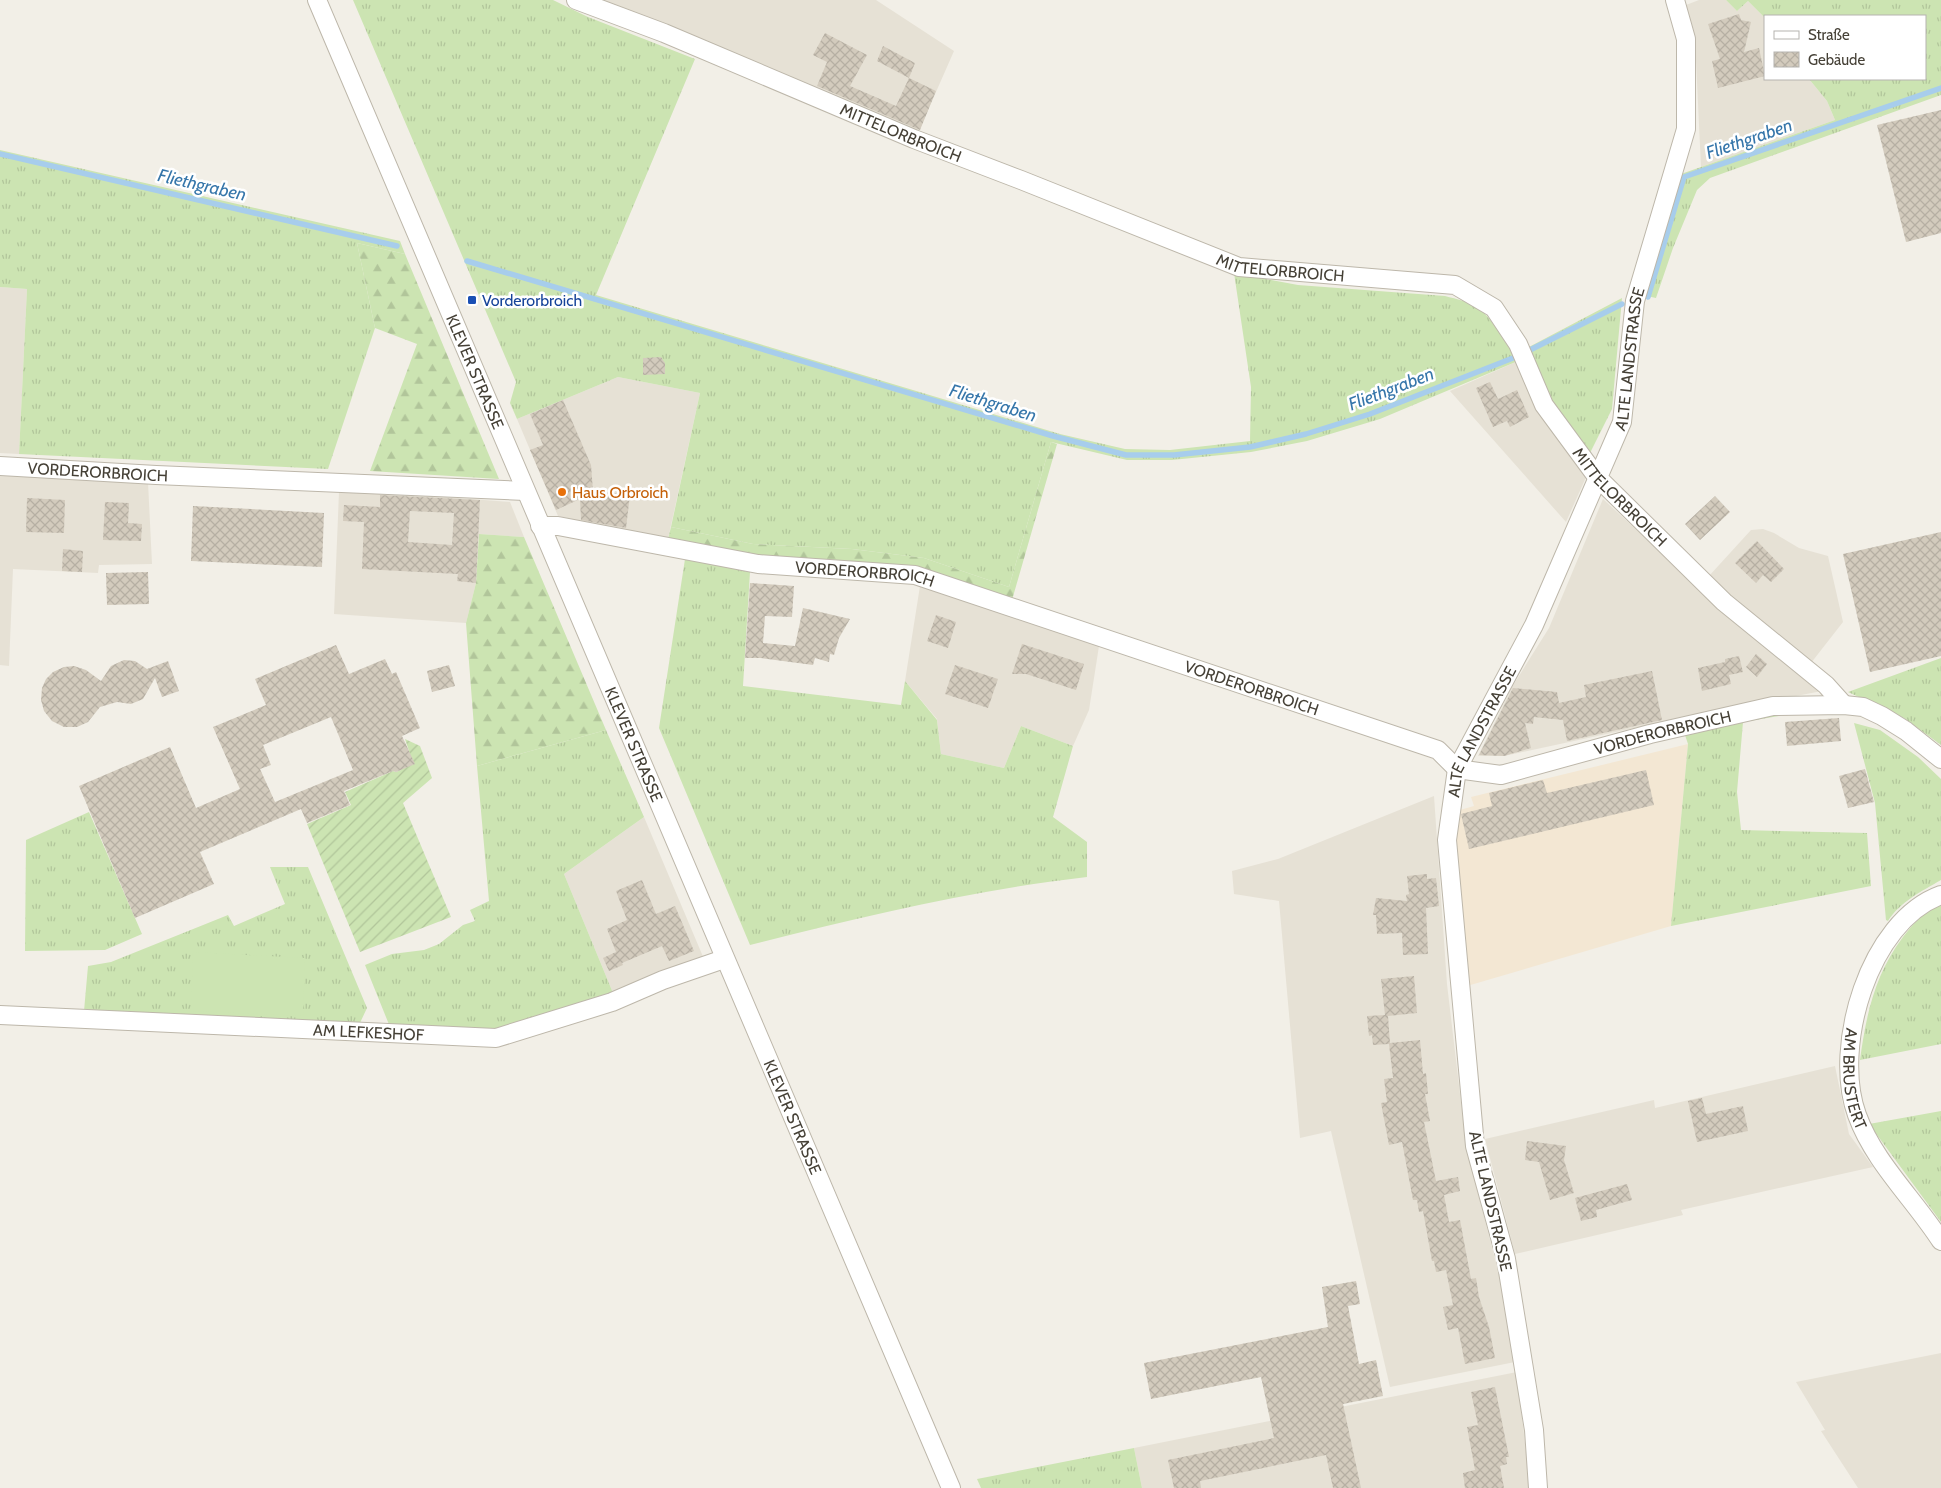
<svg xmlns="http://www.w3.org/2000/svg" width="1941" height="1488" viewBox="0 0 1941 1488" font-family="Cabin,sans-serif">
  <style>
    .residential { fill: #e6e1d5 }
    .commercial { fill: #f3e7d3 }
    .grass { fill: url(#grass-tufts) }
    .forest { fill: url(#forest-firs) }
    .garden { fill: url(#garden-furrows) }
    .pitch { fill: #cce4b2 }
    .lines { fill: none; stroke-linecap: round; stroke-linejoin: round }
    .stream { stroke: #a7cdec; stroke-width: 5.5 }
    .building { fill: url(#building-cross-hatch); fill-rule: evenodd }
    .minor-casing { stroke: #bdb7aa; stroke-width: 20 }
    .minor { stroke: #fff; stroke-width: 18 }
    .transit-dot { fill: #1a4fb4; stroke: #fff; stroke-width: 2 }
    .food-dot { fill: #e8710a; stroke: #fff; stroke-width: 2 }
    .labels { text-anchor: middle; stroke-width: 5; stroke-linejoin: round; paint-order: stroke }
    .street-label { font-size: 16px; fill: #454036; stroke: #fff }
    .transit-label { font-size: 16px; fill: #164399; stroke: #fff; text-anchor: start }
    .food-label { font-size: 16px; fill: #c56008; stroke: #fff; text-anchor: start }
    .water-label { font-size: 18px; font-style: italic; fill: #3676aa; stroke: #fff }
  </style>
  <defs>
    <pattern id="grass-tufts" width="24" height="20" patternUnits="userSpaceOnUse" patternTransform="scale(1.25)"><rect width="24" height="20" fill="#cce4b2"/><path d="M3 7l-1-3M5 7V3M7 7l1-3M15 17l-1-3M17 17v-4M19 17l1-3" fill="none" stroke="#b1c59a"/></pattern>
    <pattern id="forest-firs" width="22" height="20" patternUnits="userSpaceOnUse" patternTransform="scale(1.25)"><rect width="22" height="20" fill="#cce4b2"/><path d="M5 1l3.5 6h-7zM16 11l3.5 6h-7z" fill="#b1c59a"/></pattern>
    <pattern id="garden-furrows" width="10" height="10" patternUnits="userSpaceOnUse" patternTransform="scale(1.25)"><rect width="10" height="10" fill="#cce4b2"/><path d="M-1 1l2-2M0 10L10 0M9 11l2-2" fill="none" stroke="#b1c59a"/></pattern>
    <pattern id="building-cross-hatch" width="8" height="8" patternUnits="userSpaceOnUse" patternTransform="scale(1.25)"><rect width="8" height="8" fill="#d3cbbd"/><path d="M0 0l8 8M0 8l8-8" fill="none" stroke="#b6afa3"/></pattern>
  </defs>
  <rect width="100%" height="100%" fill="#f2efe7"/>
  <!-- residential -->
  <path class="residential" d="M600 0H876L954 51 918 133Z
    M1699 0H1726L1737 11 1748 1 1765 18V79H1809L1827 101 1835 120 1701 167 1696 61 1686 5Z
    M0 287 27 289 19 454 0 453Z
    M1518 361 1587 475 1566 522 1450 391Z
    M618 377 700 393 668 539 558 516 517 419Z
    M0 475 148 482 152 564 99 565 98 573 13 569 9 666 0 665Z
    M339 492H380L510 502 524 537 479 534 476 583 466 623 334 614Z
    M1603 499 1719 606 1822 691 1662 722 1504 756H1478L1512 687 1549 628Z
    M1763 529 1774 533 1799 548 1828 556 1843 622 1811 663 1741 607 1709 576 1751 530Z
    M920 586 1099 646 1089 710 1073 746 1021 726 1004 768 941 754 937 719 905 681Z
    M1434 796 1447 984 1467 1153 1474 1172 1477 1190 1498 1270 1515 1362 1390 1387 1331 1131 1300 1138 1279 901 1234 894 1232 871 1278 859Z
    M644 817 704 959 613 993 564 874Z
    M1835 1066 1849 1134 1873 1167 1681 1210 1683 1215 1515 1254 1485 1139 1654 1100 1655 1108Z
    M1941 1353V1488H1858L1821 1431 1825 1430 1796 1382Z
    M1517 1372 1530 1488H1142L1134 1448Z"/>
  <!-- commercial -->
  <path class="commercial" d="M1688 744 1671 926 1467 986 1455 816 1460 810 1474 806 1471 797Z"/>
  <!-- grass -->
  <path class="grass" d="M353 0H553L588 17 695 59 596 295 1060 434 1125 449 1170 450 1250 441 1251 387 1234 273 1298 285 1445 296C1456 299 1473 302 1481 310 1493 321 1511 347 1518 361L1380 419 1307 441 1251 452 1172 460H1127L1051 442 1009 587 924 558 852 549 753 544 671 527 700 393 618 377 517 419 510 403 516 382Z
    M1726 0H1941V95L1710 178 1697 190 1673 248 1656 298 1642 295 1681 174 1835 120 1827 101 1809 79H1925V16H1765V18L1748 1 1737 11Z
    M0 150 400 241 405 254 357 243 375 328 328 469 19 454 27 289 0 287Z
    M1622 298 1612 409 1589 455 1552 405 1527 348Z
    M685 559 750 572 743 686 901 705 905 681 937 720 941 754 1004 768 1021 726 1073 746 1053 817 1087 842V877C973 890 861 917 750 945L659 728Z
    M1941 658V745L1904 718 1848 692Z
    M1778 712 1779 716 1743 722 1737 792 1741 830 1867 833 1871 886 1671 926 1688 744 1684 732Z
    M1854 723 1880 730 1918 757 1941 779V880C1922 891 1900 902 1888 921L1886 920 1875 803Z
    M606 730 644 817 564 874 613 993 498 1033 390 1027 365 965 392 954 424 950 439 944 463 925 475 921 470 910 489 901 477 766Z
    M89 812 142 934 105 950 25 951 26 840Z
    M270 867H308L367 1008 359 1025 84 1011 88 966 111 962 228 915 234 926 285 904Z
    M1941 905V1044L1860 1060C1866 1015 1875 974 1903 937 1913 924 1924 911 1941 905Z
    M1941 1111V1222L1869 1124Z
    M1134 1448 1142 1488H981L977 1479Z"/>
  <!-- forest -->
  <path class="forest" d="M357 243 405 254 499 479 370 471 417 344 375 328Z
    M1051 442 1057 444 1012 600 923 570 852 561 751 556 668 539 671 527 753 544 852 549 924 558 1009 587Z
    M479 534 524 537 606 730 477 766 466 623 476 583Z"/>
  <!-- garden -->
  <path class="garden" d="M405 739 420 746 432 778 403 803 451 917 360 952 307 824 351 805 345 792 393 771 396 772 401 770 402 754 409 751Z"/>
  <!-- pitch -->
  <path class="pitch" d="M193 952 305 958 303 1016 191 1011Z"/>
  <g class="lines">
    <!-- stream -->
    <path class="stream" d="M0 154 397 246
      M467 261 1053 436 1126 455H1174L1250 447 1306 434 1370 414 1513 358
      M1648 297 1684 177 1941 88
      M1530 350 1622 304"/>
  </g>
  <!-- building -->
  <path class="building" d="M1739 14 1741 20 1751 22 1744 52 1759 48 1765 76 1718 88 1712 61 1720 59 1708 24Z
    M825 33 867 55 850 86 896 106 909 78 877 61 883 46 915 63 909 78 936 91 920 130 817 86 827 62 813 55Z
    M1941 110V233L1906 242 1877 125Z
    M661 357 665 363V374L643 375V358Z
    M1490 382 1498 399 1517 390 1529 417 1510 427 1507 421 1493 427 1476 388Z
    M563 400 591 465 593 491 630 495 626 528 581 520 580 499 556 510 530 450 543 445 530 414Z
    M380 495 480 500 476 583 457 581 458 574 362 569 364 522 343 521 344 505 380 507ZM410 511 454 513 452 545 408 542Z
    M1715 496 1730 512 1700 540 1685 524Z
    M27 498 65 500 64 533 26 532Z
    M105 502 129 503 128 523 142 524 141 541 103 540Z
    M193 506 324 513 322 567 191 561Z
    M1941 532V656L1870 672 1843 554Z
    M1757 541 1784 569 1771 582 1763 575 1756 583 1735 563Z
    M63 549 83 551 82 572 62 571Z
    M148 572 149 604 107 605 106 573Z
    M750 583 794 586 792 617 765 616 763 643 795 646 803 608 850 619 839 638 834 655 830 654 829 662 815 658 813 665 761 658H745Z
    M936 615 956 622 948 648 927 641Z
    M1022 644 1084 664 1076 690 1026 674H1012Z
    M336 645 349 674 385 659 392 674 396 672 420 728 402 736 415 764 396 772 393 771 344 791 350 805 307 823 301 809 200 852 214 884 135 918 79 786 170 747 196 808 240 789 213 727 266 705 255 679ZM331 717 353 770 275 802 260 769 271 765 263 745Z
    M1756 654 1767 664 1757 677 1746 667Z
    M1739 656 1743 672 1729 675 1731 684 1702 691 1698 668 1725 662V659Z
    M124 660 135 661 147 669 168 661 179 691 162 697 155 678 143 699 131 704 117 702 100 707 88 722 77 727H64L52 721 44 711 41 700 42 688 46 679 53 672 64 667 74 666 86 670 101 681 111 666Z
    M449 665 455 686 432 692 427 671Z
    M955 665 998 679 988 708 945 694Z
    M1652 671 1662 720 1567 741 1563 720 1534 717 1533 724 1525 723 1531 748 1504 756 1479 755 1513 688 1557 692 1559 703 1586 697 1584 685Z
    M1839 718 1841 741 1787 746 1785 722Z
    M1865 769 1874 802 1848 808 1839 776Z
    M1646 770 1654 805 1469 849 1461 814 1492 806 1489 793 1543 780 1547 793Z
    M1427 874V879L1436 878 1439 906 1426 908 1428 954 1403 955 1402 933 1377 934 1376 915H1373L1376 898 1407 901 1406 895 1409 894 1407 876Z
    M642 880 656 914 675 906 694 951 669 961 662 946 622 963 623 965 609 971 603 958 616 952 607 929 627 920 616 891Z
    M1414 976 1417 1013 1388 1016 1390 1043 1420 1040 1423 1074 1426 1073 1428 1094H1425L1430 1121 1424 1122 1436 1181 1458 1177 1460 1191 1444 1195 1449 1222 1460 1220 1471 1279 1476 1278 1479 1297 1489 1327 1495 1358 1465 1364 1458 1328 1448 1330 1443 1307 1453 1305 1446 1270 1436 1272 1434 1261H1432L1423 1211 1419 1212 1417 1200H1413L1402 1142 1389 1145 1381 1103 1387 1102 1384 1079 1393 1078 1389 1044 1373 1045 1372 1035 1369 1036 1367 1016 1385 1015 1381 979Z
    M1702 1098 1706 1114 1743 1106 1748 1131 1697 1142 1688 1101Z
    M1527 1141 1566 1146 1564 1160 1574 1193 1550 1200 1539 1162 1525 1160Z
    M1627 1184 1632 1200 1596 1210 1597 1217 1581 1221 1575 1198Z
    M1356 1281 1360 1304 1348 1306 1359 1364 1376 1360 1383 1396 1343 1404 1361 1488H1333L1326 1455 1200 1481 1201 1488H1174L1168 1460 1274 1438 1261 1377 1151 1399 1144 1363 1328 1327 1322 1287Z
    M1495 1387 1509 1457H1506L1507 1464 1500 1466 1504 1488H1465L1463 1473 1475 1470 1467 1427 1478 1425 1471 1392Z"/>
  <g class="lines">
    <!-- minor casing -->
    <g class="minor-casing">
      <g id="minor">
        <path id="s1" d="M317 0 951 1488"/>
        <path id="s2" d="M576 0 664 33 914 139 1021 180 1239 267 1455 285 1494 308 1518 344 1544 405 1597 477 1724 602 1826 685 1844 705"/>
        <path id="s3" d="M0 466 156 475 525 491"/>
        <path id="s4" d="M540 526H558L758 564 915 575 1438 750 1457 769 1501 775 1650 734 1773 706 1844 705 1863 707 1882 716 1906 731 1941 759"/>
        <path id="s5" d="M1941 895C1869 921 1832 1047 1857 1115 1874 1162 1914 1199 1941 1241"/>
        <path id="s6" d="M0 1015 496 1038 612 1002 663 980 724 959"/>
        <path id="s7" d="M1538 1488 1534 1430 1506 1259 1475 1146 1447 840 1457 769 1534 625 1622 422 1635 301 1686 129V39L1675 0"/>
      </g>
    </g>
    <!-- minor -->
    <use href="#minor" class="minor"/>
  </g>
  <!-- markers -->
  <rect class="transit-dot" x="467" y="295" width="10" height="10" rx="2.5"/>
  <circle class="food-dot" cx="562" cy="492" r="5"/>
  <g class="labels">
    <!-- street labels -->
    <g class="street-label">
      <text dy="6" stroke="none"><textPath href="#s2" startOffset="351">MITTELORBROICH</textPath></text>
      <text dy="6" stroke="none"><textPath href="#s2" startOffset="756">MITTELORBROICH</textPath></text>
      <text dy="6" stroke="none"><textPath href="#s7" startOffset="1176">ALTE LANDSTRASSE</textPath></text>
      <text dy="6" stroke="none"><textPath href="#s1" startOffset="404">KLEVER STRASSE</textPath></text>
      <text dy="6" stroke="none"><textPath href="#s3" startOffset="98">VORDERORBROICH</textPath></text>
      <text dy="6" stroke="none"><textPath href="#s2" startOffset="1206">MITTELORBROICH</textPath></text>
      <text dy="6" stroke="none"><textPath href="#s4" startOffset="329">VORDERORBROICH</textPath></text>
      <text dy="6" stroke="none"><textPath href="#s4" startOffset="734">VORDERORBROICH</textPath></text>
      <text dy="6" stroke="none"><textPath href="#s7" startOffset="771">ALTE LANDSTRASSE</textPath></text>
      <text dy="6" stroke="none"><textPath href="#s4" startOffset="1169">VORDERORBROICH</textPath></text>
      <text dy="6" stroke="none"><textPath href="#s1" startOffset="809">KLEVER STRASSE</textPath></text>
      <text dy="6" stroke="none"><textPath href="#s6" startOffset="369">AM LEFKESHOF</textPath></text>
      <text dy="6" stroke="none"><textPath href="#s5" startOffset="218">AM BRUSTERT</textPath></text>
      <text dy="6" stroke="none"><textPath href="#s1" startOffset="1214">KLEVER STRASSE</textPath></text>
      <text transform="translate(1491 1201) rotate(77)" y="6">ALTE LANDSTRASSE</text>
    </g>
    <!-- transit labels -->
    <g class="transit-label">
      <text x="482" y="306">Vorderorbroich</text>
    </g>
    <!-- food labels -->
    <g class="food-label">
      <text x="572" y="498">Haus Orbroich</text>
    </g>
    <!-- water labels -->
    <g class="water-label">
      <text transform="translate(1749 139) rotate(-19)" y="6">Fliethgraben</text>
      <text transform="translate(202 185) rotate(13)" y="6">Fliethgraben</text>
      <text transform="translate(1391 389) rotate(-21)" y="6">Fliethgraben</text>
      <text transform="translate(993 403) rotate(17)" y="6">Fliethgraben</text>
    </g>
  </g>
  <!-- legend -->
  <rect x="1764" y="15" width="162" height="65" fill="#ffffff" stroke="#b5b3af"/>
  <rect x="1774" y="31" width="25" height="8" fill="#ffffff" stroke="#b5b3af"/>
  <text x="1808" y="40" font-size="15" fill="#454036">Straße</text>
  <rect x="1774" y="52" width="25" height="15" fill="url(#building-cross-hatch)" stroke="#b5b3af"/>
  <text x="1808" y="65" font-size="15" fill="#454036">Gebäude</text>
</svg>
